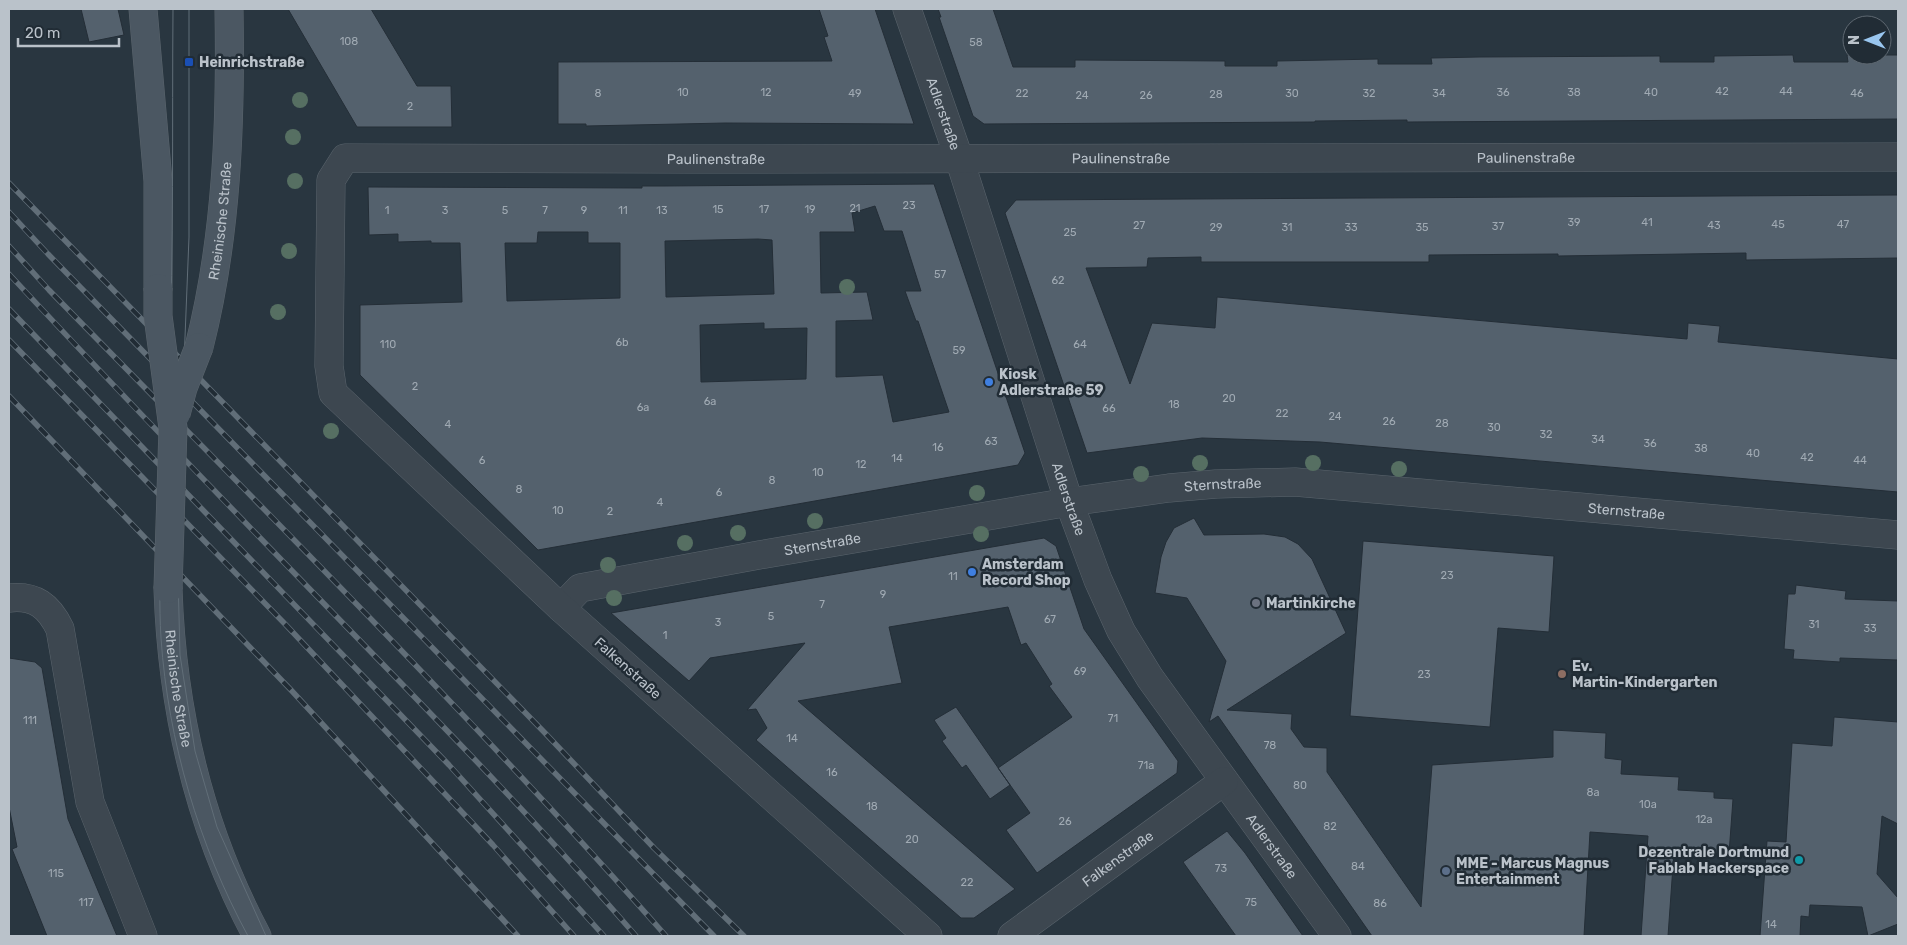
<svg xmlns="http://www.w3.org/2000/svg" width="1907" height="945" viewBox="0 0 1907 945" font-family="Rubik,sans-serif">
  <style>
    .building { fill: #54616d; stroke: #242e37; fill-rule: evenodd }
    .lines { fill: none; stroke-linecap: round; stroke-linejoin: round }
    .minor-casing { stroke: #5b656d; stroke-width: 29 }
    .secondary-casing { stroke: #5b656d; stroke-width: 29 }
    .minor { stroke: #3d4750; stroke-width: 28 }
    .secondary { stroke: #4b5762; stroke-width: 28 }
    .tram { stroke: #616e78; stroke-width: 1 }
    .rail-casing { stroke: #616e78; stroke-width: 5.5 }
    .rail { stroke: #212c35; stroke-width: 4; stroke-dasharray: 11; stroke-linecap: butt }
    .secondary-bridge-casing { stroke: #5b656d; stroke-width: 29; stroke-linecap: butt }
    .secondary-bridge { stroke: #4b5762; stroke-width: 28 }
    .tree { fill: #566f62 }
    .transit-dot { fill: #1a4fb4; stroke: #212c35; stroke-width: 2 }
    .shop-dot { fill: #3f7fe0; stroke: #212c35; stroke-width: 2 }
    .worship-dot { fill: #6b7280; stroke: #212c35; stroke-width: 2 }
    .education-dot { fill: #8d6e63; stroke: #212c35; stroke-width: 2 }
    .culture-dot { fill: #0f9aa8; stroke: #212c35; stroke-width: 2 }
    .service-dot { fill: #5c6f8a; stroke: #212c35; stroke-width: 2 }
    .labels { text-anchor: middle; stroke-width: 5; stroke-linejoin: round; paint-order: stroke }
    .number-label { font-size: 11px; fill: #a0aab3 }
    .poi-label { font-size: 14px; font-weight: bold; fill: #bac2ca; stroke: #212c35; text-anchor: start }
    .street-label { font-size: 14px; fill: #bac2ca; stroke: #212c35 }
  </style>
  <rect width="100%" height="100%" fill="#293640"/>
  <!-- building -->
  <path class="building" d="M81 9H118L124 35 89 42Z
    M288 9H371L417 86H451L452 127H357Z
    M819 9H875L914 124 725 123 586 126V124H558V62L832 61 824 37 828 36Z
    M938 9H993L1013 67H1075V60L1225 61V66H1277V61L1378 59V64H1432L1431 58 1479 57 1660 56V62H1714V56L1793 55 1794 62H1848L1847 55H1898V119L1407 122V120L1315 121V122L984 124 973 116 939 17H941Z
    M934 184 1025 453 1018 465 538 550 360 375V305L462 302 460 243H431V241L398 242V234L369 235 368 187 642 188V186H663ZM875 206 884 231H902L921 291H905L916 321H918L949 412 893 422 883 375 836 377V321L873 320 867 292 821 293 820 232H855L852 213ZM538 232H588V243H620V298L507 301 505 243H537ZM758 239 772 240 774 294 666 297 665 241ZM764 323V329L807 328 806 379 701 382 700 325Z
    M1898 195V258L1746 260V253L1558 256V254L1429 255V262H1201V257L1148 258 1147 267 1086 268 1130 384 1152 323 1215 328 1217 297 1687 339 1688 323 1720 326 1718 342 1898 359V492L1320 442 1202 438 1087 453 1005 213 1016 200Z
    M1194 518 1204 535 1264 534 1285 537 1298 544 1312 559 1346 633 1227 710 1292 714 1291 729 1304 747 1327 748V772L1421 907 1432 765 1553 757V730L1606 733 1605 758 1622 760 1621 774 1679 777 1678 790 1714 792V798L1733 799 1729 854 1674 852 1668 936H1641L1648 836 1590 832 1584 936H1372L1218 716 1209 722 1226 661 1187 598 1155 593 1161 557 1166 542 1174 528Z
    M1044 538 1056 546 1084 629 1178 761 1177 773 1037 873 1006 830 1030 813 998 768 1072 717 1049 686 1052 684 1026 643 1021 645 1008 607 889 627 902 683 798 701 1015 889 974 918H961L756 740 767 728 756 709 747 710 805 643 710 658 689 681 611 613Z
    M1363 541 1554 556 1549 632 1498 628 1490 727 1350 716Z
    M1796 585 1846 591 1845 599 1898 601V660L1840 658V662L1793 659 1794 650 1784 649 1788 594H1795Z
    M9 658 35 662 42 668 68 819 117 936H47L12 849 17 847 9 807Z
    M956 707 1010 785 990 799 966 765 962 768 942 741 946 738 934 720Z
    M1834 717 1898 722V824L1882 816 1877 874 1898 898V924L1868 936 1862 907 1810 905 1809 917 1801 916 1800 936H1760L1767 841 1786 842 1792 743 1832 746Z
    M1227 831 1245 853 1303 936H1236L1205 893 1183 862Z"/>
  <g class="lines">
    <!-- minor casing -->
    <g class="minor-casing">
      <g id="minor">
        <path id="s1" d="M907 9 959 158 1069 502 1098 580 1121 631 1150 678 1337 936"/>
        <path d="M9 598C35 595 49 606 60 629L90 802 143 936"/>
        <path id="s2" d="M561 608 580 588 759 555 1069 502 1169 488 1216 484 1295 482 1898 535"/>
        <path id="s3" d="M928 936 561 608 333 393 329 366 331 180 345 158 689 159 1898 157"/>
        <path id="s4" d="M1012 936 1224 781"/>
      </g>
    </g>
    <!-- secondary casing -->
    <g class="secondary-casing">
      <g id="secondary">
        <path d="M143 9 158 181V288"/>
        <path id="s5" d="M199 347C227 237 231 122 229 9"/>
        <path id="s6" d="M168 589C172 712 199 827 257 936"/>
      </g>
    </g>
    <!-- minor -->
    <use href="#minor" class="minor"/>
    <!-- secondary -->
    <use href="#secondary" class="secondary"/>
    <!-- tram -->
    <path class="tram" d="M173 9C172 127 174 246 169 364 166 422 163 481 161 539 160 572 159 605 161 638 168 741 199 846 248 936
      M189 9V237L177 538 180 655 195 751 217 827 266 936"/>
    <!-- rail casing -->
    <g class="rail-casing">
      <path id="rail" d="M9 183 545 733 654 848 744 936
        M9 212 48 254 714 936
        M9 246 49 290C257 503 469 713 666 936
        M9 274C116 389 225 502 335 615 437 720 540 825 636 936
        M9 309 449 765 604 936
        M9 340 285 624 493 845 574 936
        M9 396 291 690 518 936"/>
    </g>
    <!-- rail -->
    <use href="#rail" class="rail"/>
    <!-- secondary-bridge casing -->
    <g class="secondary-bridge-casing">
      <path id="secondary-bridge" d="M158 288V316L173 428 168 589
        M176 414 183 388 199 347"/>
    </g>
    <!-- secondary-bridge -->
    <use href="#secondary-bridge" class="secondary-bridge"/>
  </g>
  <!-- trees -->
  <g class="tree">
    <circle cx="300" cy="100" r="8"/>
    <circle cx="293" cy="137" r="8"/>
    <circle cx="295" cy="181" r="8"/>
    <circle cx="289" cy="251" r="8"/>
    <circle cx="847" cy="287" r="8"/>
    <circle cx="278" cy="312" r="8"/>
    <circle cx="331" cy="431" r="8"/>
    <circle cx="1200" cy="463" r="8"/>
    <circle cx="1313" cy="463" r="8"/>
    <circle cx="1399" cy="469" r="8"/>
    <circle cx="1141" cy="474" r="8"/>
    <circle cx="977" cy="493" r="8"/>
    <circle cx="815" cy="521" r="8"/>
    <circle cx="738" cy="533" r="8"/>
    <circle cx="981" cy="534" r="8"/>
    <circle cx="685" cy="543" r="8"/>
    <circle cx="608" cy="565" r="8"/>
    <circle cx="614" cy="598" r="8"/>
  </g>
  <!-- markers -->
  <rect class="transit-dot" x="184" y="57" width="10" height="10" rx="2.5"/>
  <g class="shop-dot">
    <circle cx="989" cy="382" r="5"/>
    <circle cx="972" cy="572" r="5"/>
  </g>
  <circle class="worship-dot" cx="1256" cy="603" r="5"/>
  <circle class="education-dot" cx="1562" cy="674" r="5"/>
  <circle class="culture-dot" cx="1799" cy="860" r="5"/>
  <circle class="service-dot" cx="1446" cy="871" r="5"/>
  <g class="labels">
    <!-- number labels -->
    <g class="number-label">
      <text x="349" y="45">108</text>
      <text x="976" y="46">58</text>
      <text x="1722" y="95">42</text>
      <text x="1786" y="95">44</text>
      <text x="683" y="96">10</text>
      <text x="766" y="96">12</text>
      <text x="1503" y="96">36</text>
      <text x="1574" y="96">38</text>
      <text x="1651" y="96">40</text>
      <text x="598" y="97">8</text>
      <text x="855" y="97">49</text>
      <text x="1022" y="97">22</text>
      <text x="1292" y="97">30</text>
      <text x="1369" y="97">32</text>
      <text x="1439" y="97">34</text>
      <text x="1857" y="97">46</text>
      <text x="1216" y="98">28</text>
      <text x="1082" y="99">24</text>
      <text x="1146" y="99">26</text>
      <text x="410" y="110">2</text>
      <text x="909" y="209">23</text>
      <text x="855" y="212">21</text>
      <text x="718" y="213">15</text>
      <text x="764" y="213">17</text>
      <text x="810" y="213">19</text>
      <text x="387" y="214">1</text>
      <text x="445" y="214">3</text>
      <text x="505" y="214">5</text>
      <text x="545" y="214">7</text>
      <text x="584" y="214">9</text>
      <text x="623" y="214">11</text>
      <text x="662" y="214">13</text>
      <text x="1574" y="226">39</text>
      <text x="1647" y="226">41</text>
      <text x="1778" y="228">45</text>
      <text x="1843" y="228">47</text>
      <text x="1139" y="229">27</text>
      <text x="1714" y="229">43</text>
      <text x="1498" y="230">37</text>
      <text x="1216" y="231">29</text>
      <text x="1287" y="231">31</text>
      <text x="1351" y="231">33</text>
      <text x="1422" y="231">35</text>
      <text x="1070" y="236">25</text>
      <text x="940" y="278">57</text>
      <text x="1058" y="284">62</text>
      <text x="622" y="346">6b</text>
      <text x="388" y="348">110</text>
      <text x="1080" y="348">64</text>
      <text x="959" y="354">59</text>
      <text x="415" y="390">2</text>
      <text x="1229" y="402">20</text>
      <text x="710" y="405">6a</text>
      <text x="1174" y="408">18</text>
      <text x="643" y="411">6a</text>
      <text x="1109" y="412">66</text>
      <text x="1282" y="417">22</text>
      <text x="1335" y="420">24</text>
      <text x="1389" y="425">26</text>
      <text x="1442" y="427">28</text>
      <text x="448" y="428">4</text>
      <text x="1494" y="431">30</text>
      <text x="1546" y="438">32</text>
      <text x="1598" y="443">34</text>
      <text x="991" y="445">63</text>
      <text x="1650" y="447">36</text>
      <text x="938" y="451">16</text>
      <text x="1701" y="452">38</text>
      <text x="1753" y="457">40</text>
      <text x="1807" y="461">42</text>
      <text x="897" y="462">14</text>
      <text x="482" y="464">6</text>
      <text x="1860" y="464">44</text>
      <text x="861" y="468">12</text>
      <text x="818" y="476">10</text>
      <text x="772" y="484">8</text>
      <text x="519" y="493">8</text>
      <text x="719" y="496">6</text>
      <text x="660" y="506">4</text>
      <text x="558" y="514">10</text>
      <text x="610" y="515">2</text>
      <text x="1447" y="579">23</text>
      <text x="953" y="580">11</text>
      <text x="883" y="598">9</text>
      <text x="822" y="608">7</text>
      <text x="771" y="620">5</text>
      <text x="1050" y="623">67</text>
      <text x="718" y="626">3</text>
      <text x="1814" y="628">31</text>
      <text x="1870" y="632">33</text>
      <text x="665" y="639">1</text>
      <text x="1080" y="675">69</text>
      <text x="1424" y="678">23</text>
      <text x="1113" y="722">71</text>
      <text x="30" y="724">111</text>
      <text x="792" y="742">14</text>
      <text x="1270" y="749">78</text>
      <text x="1146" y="769">71a</text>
      <text x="832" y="776">16</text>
      <text x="1300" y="789">80</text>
      <text x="1593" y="796">8a</text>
      <text x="1648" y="808">10a</text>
      <text x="872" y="810">18</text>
      <text x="1704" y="823">12a</text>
      <text x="1065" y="825">26</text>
      <text x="1330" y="830">82</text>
      <text x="912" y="843">20</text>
      <text x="1358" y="870">84</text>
      <text x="1221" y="872">73</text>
      <text x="56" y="877">115</text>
      <text x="967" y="886">22</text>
      <text x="86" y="906">117</text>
      <text x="1251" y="906">75</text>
      <text x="1380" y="907">86</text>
      <text x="1771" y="928">14</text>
    </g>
    <!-- poi labels -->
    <g class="poi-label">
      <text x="199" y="67">Heinrichstraße</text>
      <text x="999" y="379">Kiosk<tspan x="999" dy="16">Adlerstraße 59</tspan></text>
      <text x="982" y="569">Amsterdam<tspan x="982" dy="16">Record Shop</tspan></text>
      <text x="1266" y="608">Martinkirche</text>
      <text x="1572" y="671">Ev.<tspan x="1572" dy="16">Martin-Kindergarten</tspan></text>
      <text x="1789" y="857" text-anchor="end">Dezentrale Dortmund<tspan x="1789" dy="16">Fablab Hackerspace</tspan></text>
      <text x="1456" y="868">MME - Marcus Magnus<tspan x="1456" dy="16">Entertainment</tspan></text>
    </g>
    <!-- street labels -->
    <g class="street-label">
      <text dy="5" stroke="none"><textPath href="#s1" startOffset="111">Adlerstraße</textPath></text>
      <text dy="5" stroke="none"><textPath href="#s3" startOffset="2226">Paulinenstraße</textPath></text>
      <text dy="5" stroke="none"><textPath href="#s3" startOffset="1821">Paulinenstraße</textPath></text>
      <text dy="5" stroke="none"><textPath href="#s3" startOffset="1416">Paulinenstraße</textPath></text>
      <text dy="5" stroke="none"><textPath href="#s5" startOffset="128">Rheinische Straße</textPath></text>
      <text dy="5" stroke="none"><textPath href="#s2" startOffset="679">Sternstraße</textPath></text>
      <text dy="5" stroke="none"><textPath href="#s1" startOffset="516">Adlerstraße</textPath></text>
      <text dy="5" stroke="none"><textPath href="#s2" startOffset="1084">Sternstraße</textPath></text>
      <text dy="5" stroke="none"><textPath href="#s2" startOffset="274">Sternstraße</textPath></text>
      <text transform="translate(628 668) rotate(42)" y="5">Falkenstraße</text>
      <text dy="5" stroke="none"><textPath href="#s6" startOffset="100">Rheinische Straße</textPath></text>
      <text dy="5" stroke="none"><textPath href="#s1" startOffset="921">Adlerstraße</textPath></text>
      <text dy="5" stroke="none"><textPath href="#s4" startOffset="131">Falkenstraße</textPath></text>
    </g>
  </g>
  <!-- border -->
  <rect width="1907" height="945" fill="none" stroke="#bac2ca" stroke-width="20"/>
  <!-- north arrow -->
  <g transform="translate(1867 40) rotate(270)"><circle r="24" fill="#212c35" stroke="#5e6871"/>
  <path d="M0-4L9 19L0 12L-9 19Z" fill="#99c6ef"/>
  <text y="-8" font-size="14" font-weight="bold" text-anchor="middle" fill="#bac2ca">N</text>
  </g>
  <!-- scale -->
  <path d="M18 38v8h101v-8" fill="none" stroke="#bac2ca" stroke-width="2.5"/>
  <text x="25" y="38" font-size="15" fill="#bac2ca" stroke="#212c35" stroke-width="4" paint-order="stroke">20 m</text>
</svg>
